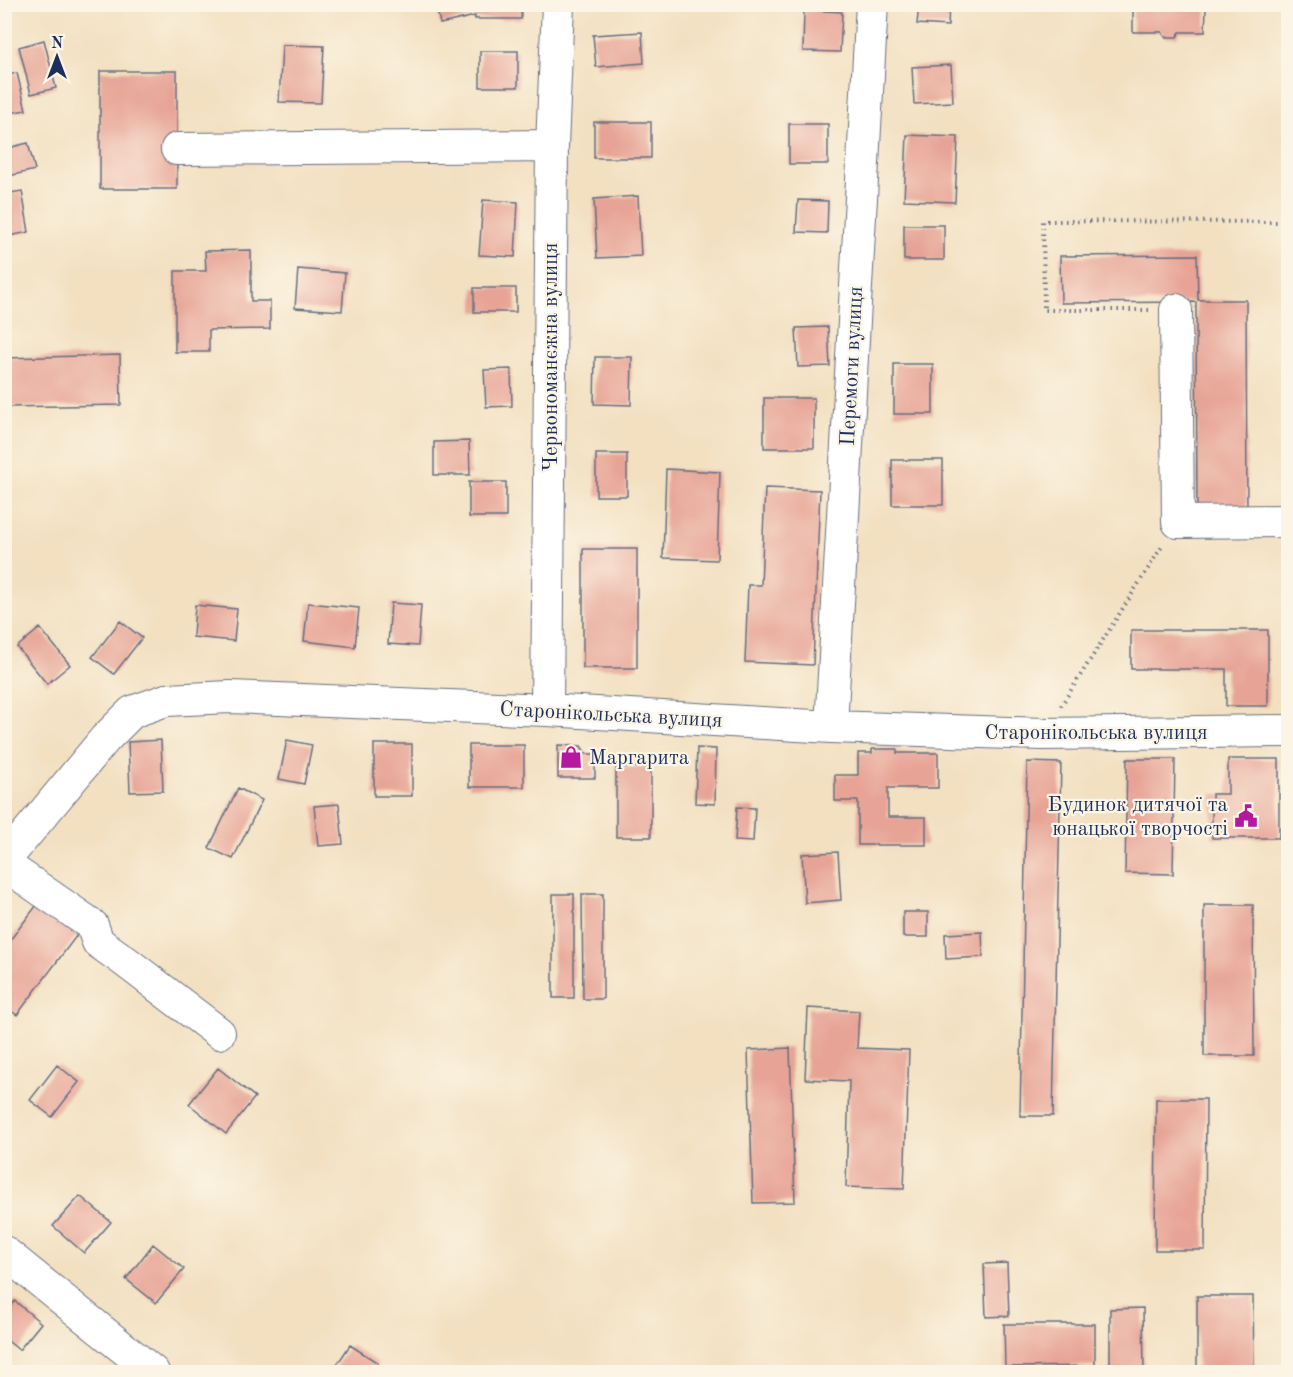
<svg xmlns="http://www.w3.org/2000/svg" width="1293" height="1377" viewBox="0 0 1293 1377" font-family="'Old Standard TT',serif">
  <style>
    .building { fill: #e7a496 }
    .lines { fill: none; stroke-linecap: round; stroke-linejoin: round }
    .minor-casing { stroke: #666d81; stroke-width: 34 }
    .path { stroke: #666d81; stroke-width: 4; stroke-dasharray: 1.5 4.5; stroke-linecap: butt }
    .minor { stroke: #fff; stroke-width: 32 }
    .labels { text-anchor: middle; stroke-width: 4.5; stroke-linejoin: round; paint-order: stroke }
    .street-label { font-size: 21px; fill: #1b2f5e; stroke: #fcf5e5 }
    .poi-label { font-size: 21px; fill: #1b2f5e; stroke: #fcf5e5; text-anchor: start }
  </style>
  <rect width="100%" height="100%" fill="#fcf5e5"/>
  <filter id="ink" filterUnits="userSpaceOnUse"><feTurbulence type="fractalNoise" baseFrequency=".0167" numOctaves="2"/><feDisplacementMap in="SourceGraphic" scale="12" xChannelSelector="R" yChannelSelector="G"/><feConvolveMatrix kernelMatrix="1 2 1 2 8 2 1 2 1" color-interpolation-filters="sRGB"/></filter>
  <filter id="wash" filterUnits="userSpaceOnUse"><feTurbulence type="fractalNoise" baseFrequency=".008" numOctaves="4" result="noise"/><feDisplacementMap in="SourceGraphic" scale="24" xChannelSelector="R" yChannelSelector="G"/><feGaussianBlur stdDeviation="1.35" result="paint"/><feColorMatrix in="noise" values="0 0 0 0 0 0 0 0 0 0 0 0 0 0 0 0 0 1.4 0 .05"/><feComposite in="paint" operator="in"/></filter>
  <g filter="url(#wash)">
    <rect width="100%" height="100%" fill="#f2e0c1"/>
    <g id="blocks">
      <!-- building -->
      <path class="building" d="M436 4H474L475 10V4H521V19H475V16L440 24Z
        M919 4H949L948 26 917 24Z
        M1133 4H1215L1206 9 1205 32H1180L1177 37H1165L1162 32H1133Z
        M804 10 842 12 840 52 803 51Z
        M642 32 644 63 596 67 593 35Z
        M44 40 56 88 31 94 19 47Z
        M282 45 324 46 321 103 279 102Z
        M480 51H518V87H480Z
        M951 65 953 102 914 104 912 67Z
        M100 71H177V189H100Z
        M17 73 26 110 4 114V76Z
        M594 122H651V158H594Z
        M789 124H828V164H789Z
        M907 135 958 137 955 202 904 200Z
        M28 143 35 170 4 177V149Z
        M22 191 29 232 4 237V194Z
        M638 196 641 256 597 258 594 199Z
        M483 200 518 202 515 257 479 255Z
        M798 200 828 201 827 233 796 232Z
        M904 225H944V260H904Z
        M251 250V301H270V329L209 330V352H175V271H206L205 251Z
        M1197 255 1198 300H1246L1247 512H1197L1196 302 1061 303 1060 256Z
        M298 269 345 273 342 311 295 308Z
        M474 288H516V312H474Z
        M828 327 830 366 798 367 796 328Z
        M120 355 121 405 4 407V358Z
        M595 357H632L631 405 594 404Z
        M894 364H933V414H894Z
        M511 369 512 406 486 407 484 370Z
        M764 398H814V448H764Z
        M469 441 470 475H434V442Z
        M596 454H627V496H596Z
        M892 460H943V505H892Z
        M666 469 720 472 717 560 663 558Z
        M469 482H506V517H469Z
        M765 488 820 490 813 665 745 662 748 585H761Z
        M583 549H637V668H583Z
        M308 603 359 608 355 647 304 641Z
        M391 603 421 605 418 646 388 644Z
        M195 605 237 609 234 641 193 637Z
        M120 621 142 638 114 674 92 657Z
        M40 628 70 665 47 684 17 647Z
        M1131 630H1268V706H1226V669H1131Z
        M161 740 163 791 130 792 128 742Z
        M287 740 312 745 304 784 279 779Z
        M374 744H412V796H374Z
        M469 745H524V787H469Z
        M558 745 581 746 586 754H595V778H558Z
        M697 748 716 749 715 804 695 803Z
        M872 749H897V753H938V788H888V817H926V845H858V801H835V775H858V753H872Z
        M1127 759H1175L1173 874 1125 873Z
        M1228 759H1279V838H1212V794H1228Z
        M1027 762 1061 763 1053 1116H1020Z
        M616 767H651V837H616Z
        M238 788 262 800 233 859 209 848Z
        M339 804 343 844 318 846 314 806Z
        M737 807 755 808 753 842 735 841Z
        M838 852 841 900 805 903 802 854Z
        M553 894H574V998H553Z
        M582 894H603V999H583Z
        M43 897 83 927 17 1015 4 1006V948Z
        M1204 905H1253L1254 1056H1204Z
        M903 912H928V937H903Z
        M982 932 983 957 946 959 945 934Z
        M808 1008 859 1011 857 1048 909 1050 904 1189 846 1187 849 1081 805 1079Z
        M790 1048 795 1202 753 1203 748 1050Z
        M57 1065 79 1082 52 1117 30 1100Z
        M218 1068 255 1097 226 1134 189 1104Z
        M1156 1099H1206L1205 1250H1155Z
        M80 1196 111 1222 84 1253 53 1226Z
        M153 1244 184 1269 156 1303 126 1279Z
        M1007 1263 1009 1316 986 1317 984 1264Z
        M1197 1296H1253L1254 1372H1197Z
        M15 1301 41 1323 19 1350 4 1338V1314Z
        M1143 1308 1144 1372H1110V1309Z
        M1004 1324H1095V1366L1005 1367Z
        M350 1345 378 1363 372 1372H347L336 1366Z"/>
    </g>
  </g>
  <g filter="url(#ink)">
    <use href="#blocks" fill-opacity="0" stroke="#666d81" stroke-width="1.5"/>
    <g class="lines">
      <!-- minor casing -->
      <g class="minor-casing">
        <path id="minor" d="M177 149 552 146
          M1176 310 1178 522 1288 521
          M547 710 552 146 558 4
          M831 727 872 4
          M4 861 105 739 132 712 166 700 230 697 547 710 831 727 1043 734 1288 731
          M4 864 92 925 98 942 126 962 219 1033
          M4 1252 153 1372"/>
      </g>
      <!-- path -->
      <path class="path" d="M1149 310H1044L1043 221 1288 222
        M1061 706 1163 545"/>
      <!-- minor -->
      <use href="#minor" class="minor"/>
    </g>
  </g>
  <!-- icons -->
  <defs>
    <g id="shop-bare" transform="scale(1.8)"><path d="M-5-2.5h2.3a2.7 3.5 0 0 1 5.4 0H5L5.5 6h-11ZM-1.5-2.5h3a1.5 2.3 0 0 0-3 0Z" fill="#b5179e" stroke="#fcf5e5" stroke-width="2.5" paint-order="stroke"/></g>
    <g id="civic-bare" transform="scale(1.8)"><path d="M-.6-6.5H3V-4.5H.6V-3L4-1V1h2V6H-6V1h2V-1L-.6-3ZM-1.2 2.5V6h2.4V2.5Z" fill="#b5179e" stroke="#fcf5e5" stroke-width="2.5" paint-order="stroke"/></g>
  </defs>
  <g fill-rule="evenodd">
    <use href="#shop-bare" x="571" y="757"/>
    <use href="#civic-bare" x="1246" y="816"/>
  </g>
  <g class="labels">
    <!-- street labels -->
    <g class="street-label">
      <text transform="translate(550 357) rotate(-90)" y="7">Червономанєжна вулиця</text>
      <text transform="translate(851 366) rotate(-87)" y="7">Перемоги вулиця</text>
      <text transform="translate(611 714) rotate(3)" y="7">Старонікольська вулиця</text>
      <text x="1096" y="739">Старонікольська вулиця</text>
    </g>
    <!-- poi labels -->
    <g class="poi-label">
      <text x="589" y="764">Маргарита</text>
      <text x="1228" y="811" text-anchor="end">Будинок дитячої та<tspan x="1228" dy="24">юнацької творчості</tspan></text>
    </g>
  </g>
  <!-- margin -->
  <rect width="1293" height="1377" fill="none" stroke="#fcf5e5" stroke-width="24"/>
  <!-- north arrow -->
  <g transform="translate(57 57)" stroke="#fcf5e5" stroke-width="4.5" paint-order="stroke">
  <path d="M0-4.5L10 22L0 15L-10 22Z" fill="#1b2f5e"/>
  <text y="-9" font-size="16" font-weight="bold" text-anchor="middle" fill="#1b2f5e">N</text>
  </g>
</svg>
